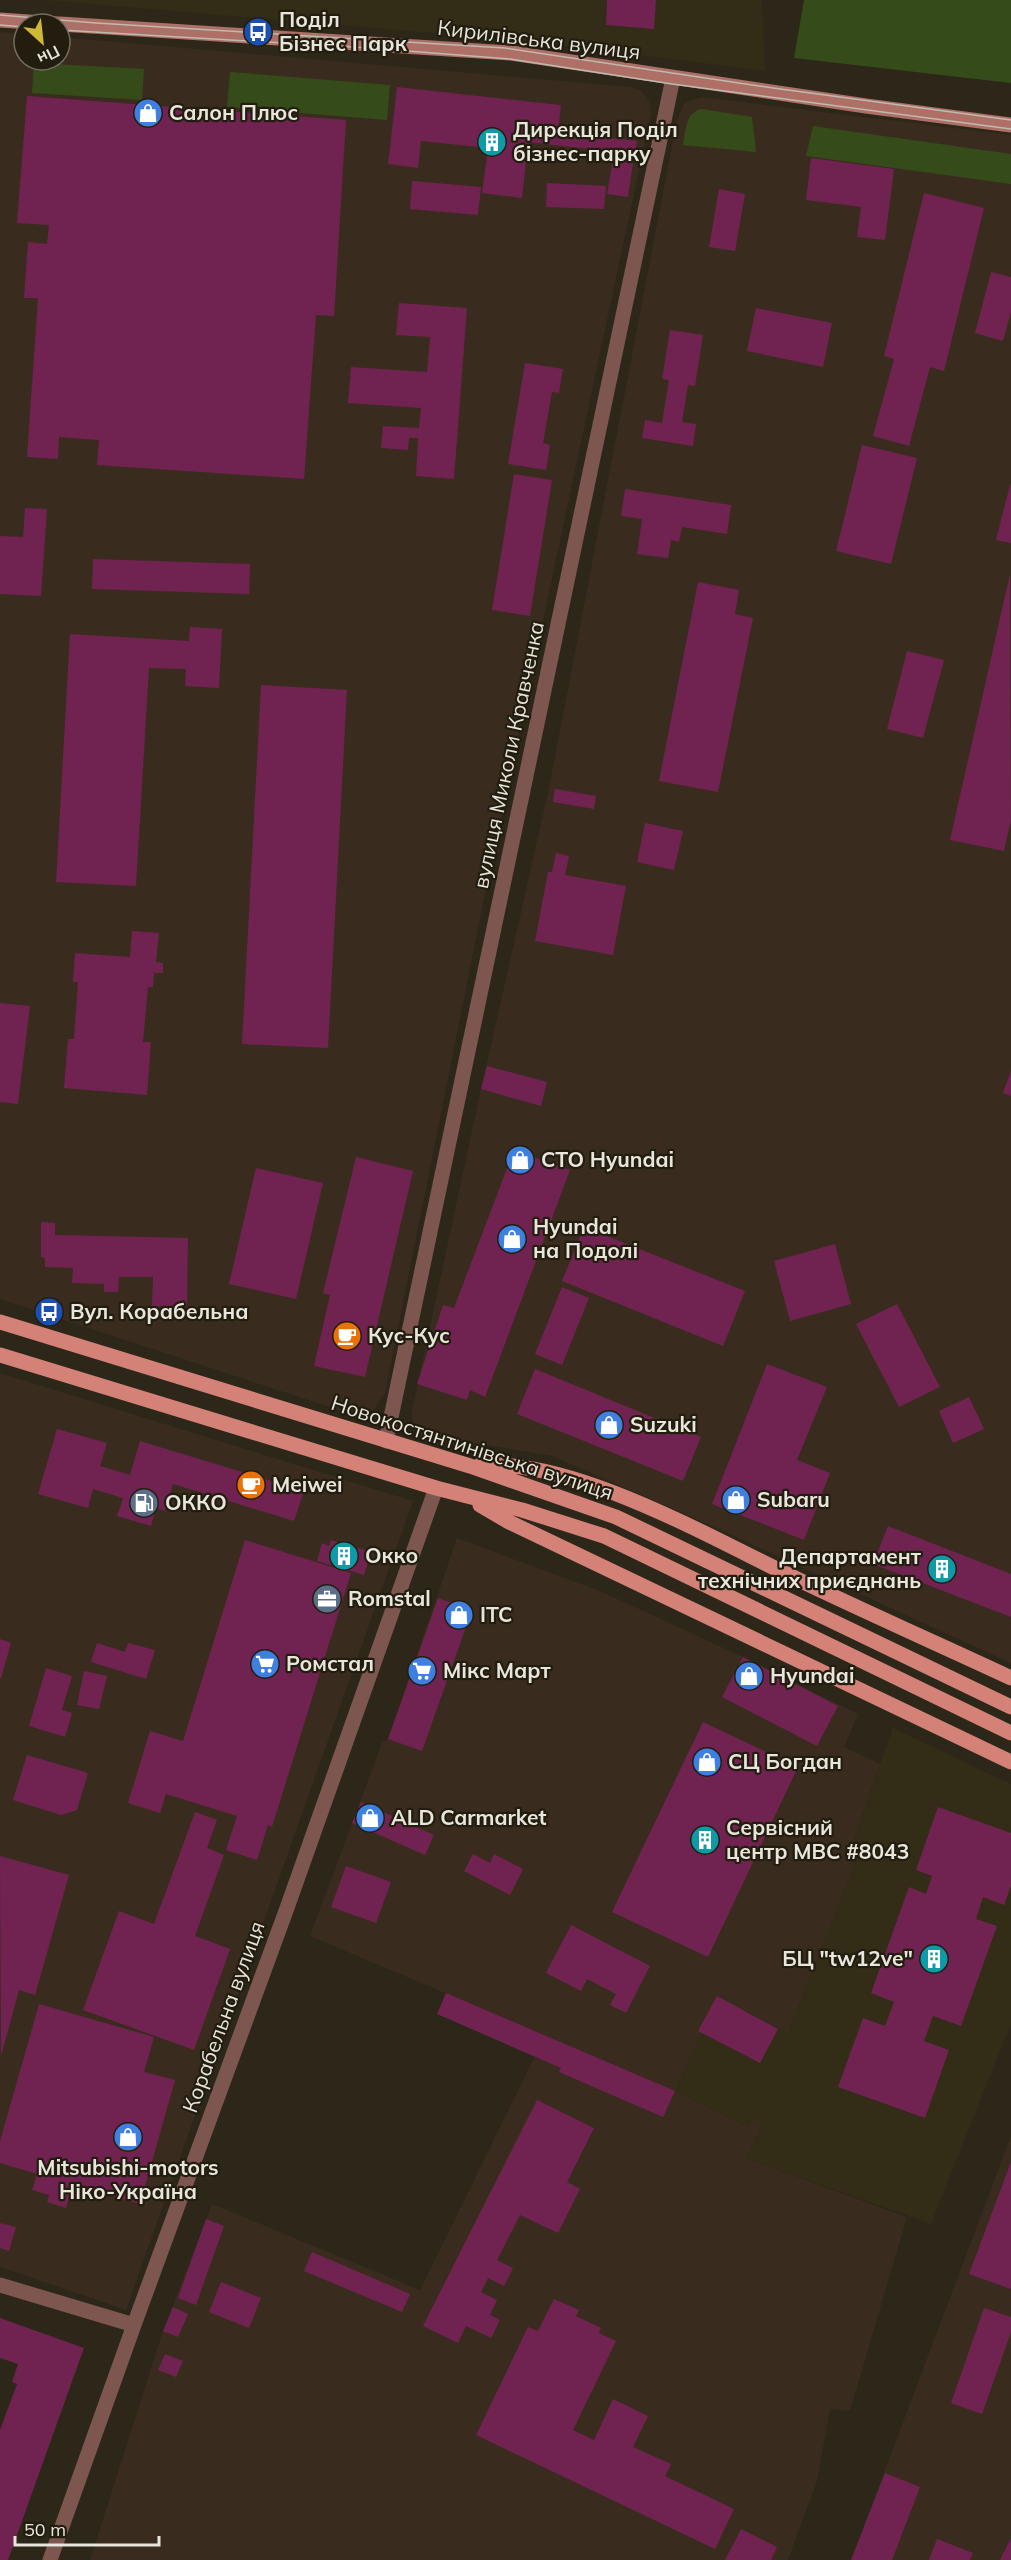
<svg xmlns="http://www.w3.org/2000/svg" width="1011" height="2560" viewBox="0 0 1011 2560" font-family="Mulish,sans-serif">
  <style>
    .built { fill: #332c17 }
    .industrial { fill: #392c1e }
    .green { fill: #364b1a }
    .building { fill: #702351 }
    .lines { fill: none; stroke-linecap: round; stroke-linejoin: round }
    .minor { stroke: #7e5650; stroke-width: 15 }
    .secondary { stroke: #ae6f66; stroke-width: 15 }
    .primary { stroke: #d48277; stroke-width: 15 }
    .tram { stroke: #bebab0; stroke-width: 1.5 }
    .labels { text-anchor: middle; stroke-width: 4.5; stroke-linejoin: round; paint-order: stroke }
    .poi-label { font-size: 21px; font-weight: bold; fill: #e8e5dc; stroke: #221d0f; text-anchor: start }
    .street-label { font-size: 21px; fill: #e8e5dc; stroke: #221d0f }
  </style>
  <rect width="100%" height="100%" fill="#2c2719"/>
  <!-- built -->
  <path class="built" d="M44 0H762L765 71 528 41Z
    M893 1728 1011 1784V2024L931 2224 746 2158 763 2124 749 2127 675 2091 702 2033 698 2031 717 1996 788 2033 853 1869 852 1846Z"/>
  <!-- industrial -->
  <path class="industrial" d="M0 32 24 34V60H60V37L630 87 642 91 650 103 651 114 486 888 385 1393 374 1409 366 1413 351 1414 0 1299Z
    M702 97 1011 135V1663L683 1513 552 1456 481 1444 466 1449 434 1445 421 1440 413 1427 412 1410 481 1089 549 788 677 120 685 102Z
    M0 1373 413 1501 126 2310 0 2267Z
    M457 1538 600 1591 743 1657 858 1714 844 1747 880 1764 852 1846 853 1869 788 2033 717 1997 699 2030 702 2033 675 2091 749 2127 753 2118 763 2124 746 2158 907 2217 850 2411 830 2409 817 2481 788 2560H90L163 2331 212 2204 420 2290 535 2056 570 2046 310 1936 382 1743 388 1739Z
    M1011 2136V2560H851Z"/>
  <!-- green -->
  <path class="green" d="M804 0H1011V83L794 58Z
    M34 63 144 69 142 100 32 93Z
    M230 72 390 85 387 120 227 107Z
    M702 109 752 117 756 152 683 145C686 131 685 112 702 109Z
    M813 126 1011 154V184L806 156Z"/>
  <!-- building -->
  <path class="building" d="M607 0H656L654 29 606 25Z
    M397 87 561 105 558 132 637 141 635 154 528 142 522 198 482 193 488 148 421 141 418 168 388 164Z
    M27 96 346 120 334 316 316 315 304 479 97 465 99 440 59 437 58 459 27 457 38 298H24L28 242 47 244 49 225 17 223Z
    M811 158 894 169 885 240 857 237 861 207 806 200Z
    M613 160 633 163 628 197 607 194Z
    M412 181 481 187 478 215 410 209Z
    M547 183 606 186 604 209 546 207Z
    M719 189 745 194 735 251 709 247Z
    M924 193 984 208 944 371 930 367 909 446 873 436 894 359 884 356Z
    M991 272 1011 277V312L1003 341 975 333Z
    M399 303 467 308 454 479 416 476 418 438H409L408 450 381 448 383 426 419 428 421 408 348 403 351 367 427 372 430 337 396 335Z
    M756 308 832 323 823 367 747 351Z
    M670 330 703 335 695 386 688 385 682 422 696 424 693 446 642 438 645 420 662 423 669 380 662 379Z
    M525 363 563 369 559 393 552 392 543 443 550 445 546 470 508 464Z
    M862 445 917 458 891 564 836 551Z
    M514 474 552 480 530 616 492 610Z
    M1010 485H1011V543L996 540Z
    M625 489 731 505 727 534 682 527 679 542 671 540 668 558 637 554 642 519 621 516Z
    M25 508 47 509 41 596 0 594V536L23 537Z
    M93 559 250 564 249 594 92 589Z
    M1010 574 1011 820 1004 851 950 840Z
    M698 582 739 590 735 614 753 618 718 792 659 781Z
    M190 627 222 629 219 688 185 686 186 669 149 668 136 886 56 882 70 634 189 641Z
    M907 651 944 660 923 738 887 729Z
    M261 685 347 690 328 1048 242 1044Z
    M555 789 596 796 594 809 553 802Z
    M645 823 683 831 674 870 637 862Z
    M556 853 569 856 565 875 626 886 613 955 535 941 548 872H552Z
    M132 931 159 933 156 962 163 963V973H154L153 987H148L143 1042H151L147 1095 64 1088 68 1039H74L78 982H73L75 953 130 957Z
    M0 1003 30 1006 18 1104 0 1102Z
    M487 1066 547 1082 541 1106 481 1089Z
    M1011 1071V1096L1003 1093Z
    M514 1150 570 1170 485 1397 470 1390 467 1400 417 1384 443 1305 454 1308Z
    M356 1157 413 1171 365 1377 314 1366 330 1295 323 1293Z
    M256 1168 323 1183 296 1299 229 1284Z
    M41 1222 55 1223V1235L188 1238 187 1306H152L153 1277H119L118 1292H104V1284L72 1283 73 1268 45 1267V1258L41 1257Z
    M584 1227 745 1291 723 1346 562 1281Z
    M835 1244 851 1304 790 1321 774 1261Z
    M562 1287 589 1298 562 1365 535 1354Z
    M897 1304 940 1387 899 1407 856 1324Z
    M767 1364 827 1387 797 1460 830 1473 804 1540 712 1504Z
    M535 1369 701 1437 683 1481 517 1414Z
    M969 1397 984 1429 953 1443 939 1411Z
    M57 1429 107 1443 100 1466 130 1475 140 1441 304 1491 294 1521 173 1484 165 1511 156 1508 151 1526 117 1516 123 1498 93 1489 88 1508 38 1494Z
    M888 1526 1011 1574V1617L873 1564Z
    M245 1540 351 1573 272 1827 268 1825 257 1860 226 1850 237 1816 166 1794 160 1813 128 1803 150 1731 183 1741Z
    M331 1540 371 1552 364 1575 317 1561 322 1543 329 1546Z
    M438 1598 472 1610 422 1751 388 1739Z
    M0 1639 11 1643 1 1678H0Z
    M97 1643 125 1652 128 1643 155 1650 146 1679 91 1662Z
    M743 1657 838 1706 817 1746 722 1697Z
    M46 1668 72 1676 62 1710 72 1713 65 1737 29 1726Z
    M84 1671 107 1676 99 1709 77 1705Z
    M703 1722 798 1767 708 1957 612 1912Z
    M27 1755 88 1773 77 1810 61 1815 13 1800Z
    M361 1802 434 1835 425 1855 352 1823Z
    M938 1807 1011 1833V1886L1004 1905 983 1897 976 1919 997 1926 961 2026 933 2016 924 2041 949 2050 925 2118 838 2087 863 2018 885 2026 894 2002 871 1993 909 1887 926 1894 932 1876 916 1870Z
    M195 1812 217 1820 207 1848 224 1855 195 1936 230 1949 194 2050 83 2010 119 1911 154 1924Z
    M473 1854 490 1863 494 1854 523 1869 510 1895 464 1871Z
    M0 1856 69 1875 35 1995 19 1990 1 2056Z
    M346 1866 391 1882 376 1923 331 1907Z
    M571 1925 650 1966 626 2013 610 2005 616 1994 587 1979 581 1991 546 1973Z
    M446 1993 675 2091 663 2117 559 2072 561 2068 437 2014Z
    M717 1996 778 2029 760 2063 698 2031Z
    M39 2004 154 2037 144 2072 175 2080 140 2204 73 2185 66 2208 47 2202 49 2195 32 2190 37 2174 0 2163V2141Z
    M537 2100 594 2128 567 2182 580 2189 558 2233 520 2215 497 2260 513 2268 504 2286 488 2278 481 2292 497 2300 490 2315 500 2320 491 2338 466 2326 458 2343 423 2326Z
    M1011 2162V2289L969 2274Z
    M206 2219 224 2226 196 2305 178 2298Z
    M0 2223 16 2227 9 2251 0 2248Z
    M312 2252 410 2294 402 2312 304 2271Z
    M221 2282 261 2298 249 2328 209 2312Z
    M554 2299 579 2310 576 2316 601 2328 599 2333 616 2341 573 2430 594 2440 613 2399 648 2416 633 2447 671 2464 665 2476 734 2509 715 2549 476 2435 528 2327 538 2331Z
    M173 2307 188 2314 178 2337 163 2331Z
    M984 2308 1011 2317V2332L982 2414 951 2403Z
    M0 2318 84 2348 8 2560H0V2430L17 2384 12 2382 18 2364 0 2358Z
    M165 2354 183 2361 176 2377 158 2370Z
    M885 2473 920 2487 892 2560H851Z
    M741 2529 777 2547 771 2560H725Z
    M1011 2538V2560H1000Z
    M937 2539 973 2553 970 2560H929Z"/>
  <g class="lines">
    <!-- minor -->
    <path class="minor" d="M386 1441 673 78
      M0 2285 134 2325
      M50 2560 134 2325 287 1908 436 1488"/>
    <!-- secondary -->
    <path class="secondary" d="M0 20 58 24
      M60 24 511 53 866 106 1011 125"/>
    <!-- primary -->
    <path class="primary" d="M0 1322 470 1466 616 1517 1011 1707
      M0 1355 436 1488 522 1510 604 1536 1011 1733
      M480 1465C576 1459 711 1538 797 1579 868 1613 940 1645 1011 1678
      M480 1505 509 1522 1011 1762"/>
    <!-- tram -->
    <path class="tram" d="M0 15 96 23 505 48 773 88 1011 120
      M0 25 24 27
      M60 30 369 48 510 59 672 84 1011 129"/>
  </g>
  <!-- icons -->
  <defs>
    <g id="bus-disc" transform="scale(1.5)"><circle r="9.5" fill="#1a4fb4" stroke="#221d0f"/><path d="M-5-6H5V4H4V6H2V4H-2V6H-4V4H-5ZM-3.5-4V0h7V-4ZM-3.5 1.2v1.5H-2V1.2ZM2 1.2v1.5H3.5V1.2Z" fill="#fff"/></g>
    <g id="shop-disc" transform="scale(1.5)"><circle r="9.5" fill="#3f7fe0" stroke="#221d0f"/><path d="M-5-2.5h2.3a2.7 3.5 0 0 1 5.4 0H5L5.5 6h-11ZM-1.5-2.5h3a1.5 2.3 0 0 0-3 0Z" fill="#fff"/></g>
    <g id="building-disc" transform="scale(1.5)"><circle r="9.5" fill="#0f9aa8" stroke="#221d0f"/><path d="M-4-6H4V6H1V3H-1V6H-4ZM-2.5-4.3h1.7v1.8h-1.7ZM.8-4.3h1.7v1.8H.8ZM-2.5-1h1.7V.8h-1.7ZM.8-1h1.7V.8H.8Z" fill="#fff"/></g>
    <g id="cafe-disc" transform="scale(1.5)"><circle r="9.5" fill="#e8710a" stroke="#221d0f"/><path d="M-5.5-4.5H6V0H3Q3 3.5 0 3.5H-2.5Q-5.5 3.5-5.5 0ZM3-3.2v2h1.7v-2ZM-6 4.5H4V6H-6Z" fill="#fff"/></g>
    <g id="fuel-disc" transform="scale(1.5)"><circle r="9.5" fill="#5c6f8a" stroke="#221d0f"/><path d="M-5.5-6h7V0h2V4h1.3V-2.5L3-4.5l.8-.8L6-3V5H2.5V1h-1V6h-7ZM-4.2-4.7v3.2H.2V-4.7Z" fill="#fff"/></g>
    <g id="office-disc" transform="scale(1.5)"><circle r="9.5" fill="#5c6f8a" stroke="#221d0f"/><path d="M-6-3h4V-5.5h4V-3h4V5H-6ZM-1-4.5V-3h2v-1.5ZM-6 0V1H6V0Z" fill="#fff"/></g>
    <g id="supermarket-disc" transform="scale(1.5)"><circle r="9.5" fill="#3f7fe0" stroke="#221d0f"/><path d="M-6-5.5h2.5l.6 2H6L4.5 2H-2.5L-4.4-4H-6ZM-1.5 3.2a1.3 1.3 0 1 0 .1 0ZM3 3.2a1.3 1.3 0 1 0 .1 0Z" fill="#fff"/></g>
  </defs>
  <g fill-rule="evenodd">
    <use href="#bus-disc" x="258" y="32"/>
    <use href="#shop-disc" x="148" y="113"/>
    <use href="#building-disc" x="492" y="142"/>
    <use href="#shop-disc" x="520" y="1160"/>
    <use href="#shop-disc" x="512" y="1239"/>
    <use href="#bus-disc" x="49" y="1312"/>
    <use href="#cafe-disc" x="347" y="1336"/>
    <use href="#shop-disc" x="609" y="1425"/>
    <use href="#cafe-disc" x="251" y="1485"/>
    <use href="#shop-disc" x="736" y="1500"/>
    <use href="#fuel-disc" x="144" y="1503"/>
    <use href="#building-disc" x="344" y="1556"/>
    <use href="#building-disc" x="942" y="1569"/>
    <use href="#office-disc" x="327" y="1599"/>
    <use href="#shop-disc" x="459" y="1615"/>
    <use href="#supermarket-disc" x="265" y="1664"/>
    <use href="#supermarket-disc" x="422" y="1671"/>
    <use href="#shop-disc" x="749" y="1676"/>
    <use href="#shop-disc" x="707" y="1762"/>
    <use href="#shop-disc" x="370" y="1818"/>
    <use href="#building-disc" x="705" y="1840"/>
    <use href="#building-disc" x="934" y="1959"/>
    <use href="#shop-disc" x="128" y="2137"/>
  </g>
  <g class="labels">
    <!-- poi labels -->
    <g class="poi-label">
      <text x="279" y="27">Поділ<tspan x="279" dy="24">Бізнес Парк</tspan></text>
      <text x="169" y="120">Салон Плюс</text>
      <text x="513" y="137">Дирекція Поділ<tspan x="513" dy="24">бізнес-парку</tspan></text>
      <text x="541" y="1167">СТО Hyundai</text>
      <text x="533" y="1234">Hyundai<tspan x="533" dy="24">на Подолі</tspan></text>
      <text x="70" y="1319">Вул. Корабельна</text>
      <text x="368" y="1343">Кус-Кус</text>
      <text x="630" y="1432">Suzuki</text>
      <text x="272" y="1492">Meiwei</text>
      <text x="757" y="1507">Subaru</text>
      <text x="165" y="1510">ОККО</text>
      <text x="365" y="1563">Окко</text>
      <text x="921" y="1564" text-anchor="end">Департамент<tspan x="921" dy="24">технічних приєднань</tspan></text>
      <text x="348" y="1606">Romstal</text>
      <text x="480" y="1622">ITC</text>
      <text x="286" y="1671">Ромстал</text>
      <text x="443" y="1678">Мікс Март</text>
      <text x="770" y="1683">Hyundai</text>
      <text x="728" y="1769">СЦ Богдан</text>
      <text x="391" y="1825">ALD Carmarket</text>
      <text x="726" y="1835">Сервісний<tspan x="726" dy="24">центр МВС #8043</tspan></text>
      <text x="913" y="1966" text-anchor="end">БЦ "tw12ve"</text>
      <text x="128" y="2175" text-anchor="middle">Mitsubishi-motors<tspan x="128" dy="24">Ніко-Україна</tspan></text>
    </g>
    <!-- street labels -->
    <g class="street-label">
      <text transform="translate(539 40) rotate(7)" y="7">Кирилівська вулиця</text>
      <text transform="translate(509 755) rotate(-78)" y="7">вулиця Миколи Кравченка</text>
      <text transform="translate(472 1448) rotate(18)" y="7">Новокостянтинівська вулиця</text>
      <text transform="translate(224 2017) rotate(-70)" y="7">Корабельна вулиця</text>
    </g>
  </g>
  <!-- north arrow -->
  <g transform="translate(42 42) rotate(153)"><circle r="28" fill="#221d0f" stroke="#716d61" stroke-width="1.5"/>
  <path d="M0-4.5L10 22L0 15L-10 22Z" fill="#ceb837"/>
  <text y="-9" font-size="16" font-weight="bold" text-anchor="middle" fill="#e8e5dc">Пн</text>
  </g>
  <!-- scale -->
  <path d="M15 2536v9h144v-9" fill="none" stroke="#e8e5dc" stroke-width="3"/>
  <text x="24" y="2536" font-size="18" fill="#e8e5dc" stroke="#221d0f" stroke-width="4.5" paint-order="stroke">50 m</text>
</svg>
